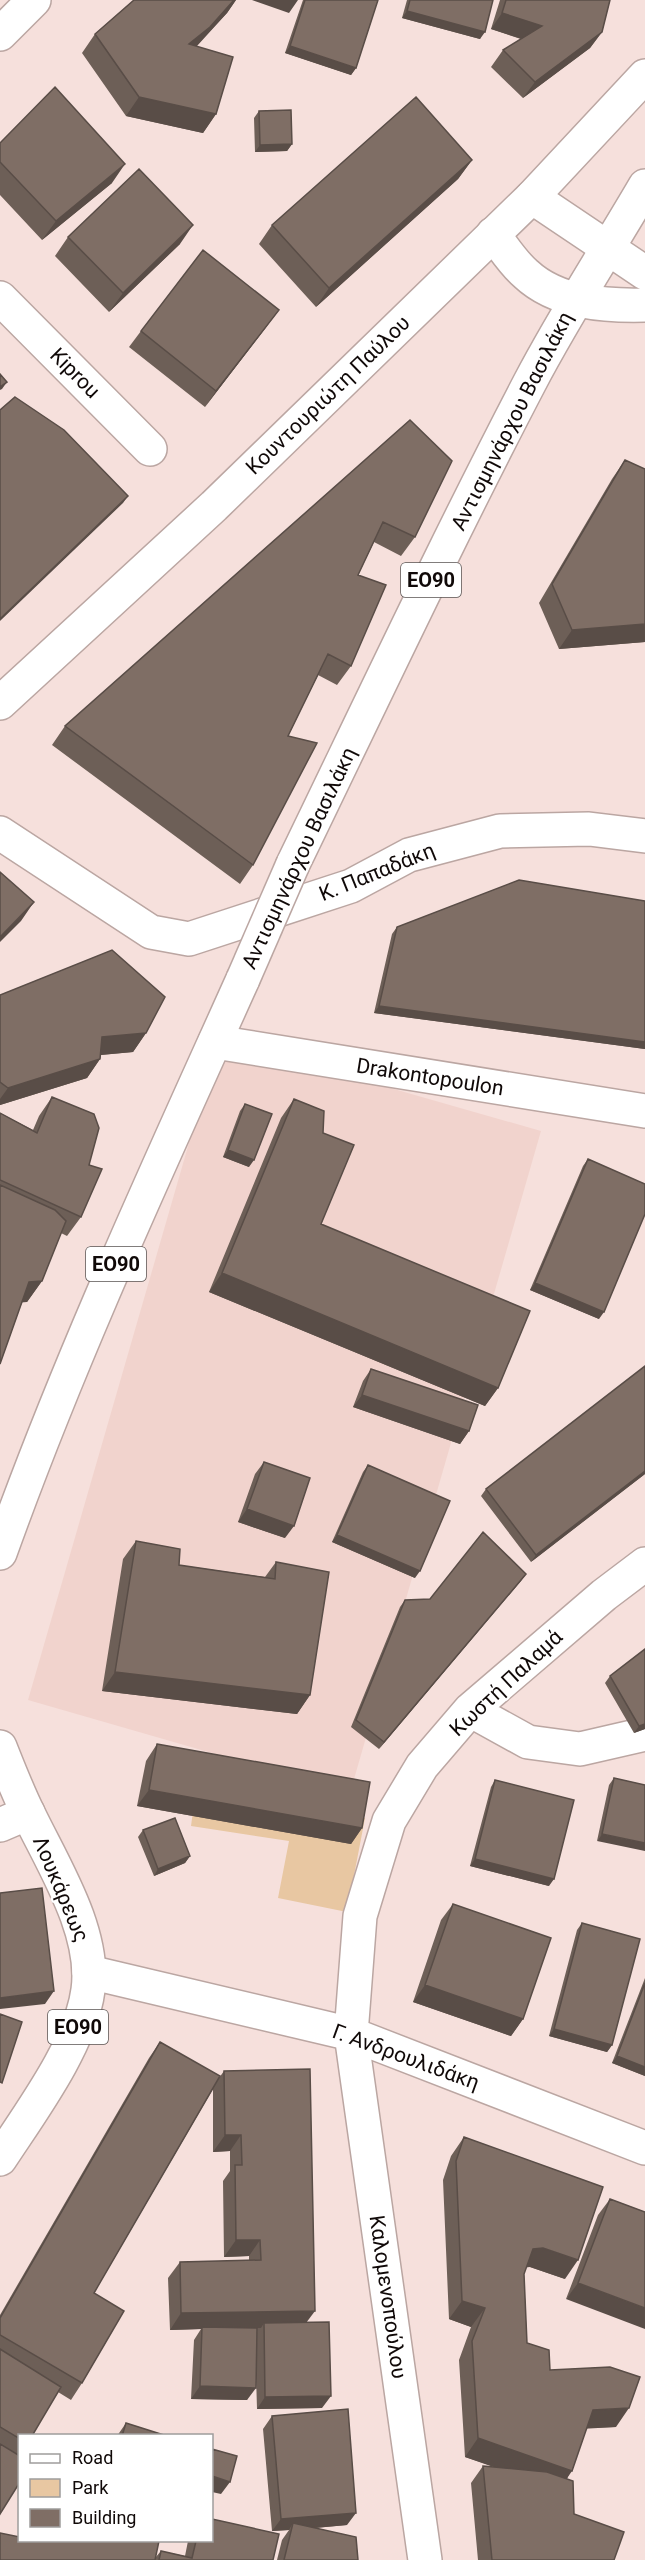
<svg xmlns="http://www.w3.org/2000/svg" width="645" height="2560" viewBox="0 0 645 2560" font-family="Roboto,sans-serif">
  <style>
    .built { fill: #f1d3cd }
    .green { fill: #e8c7a2 }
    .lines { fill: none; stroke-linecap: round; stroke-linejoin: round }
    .minor-casing { stroke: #bba6a2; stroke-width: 36 }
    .tertiary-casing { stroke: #bba6a2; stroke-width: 36 }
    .secondary-casing { stroke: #bba6a2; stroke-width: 36 }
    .primary-casing { stroke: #bba6a2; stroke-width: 36 }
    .minor { stroke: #fff; stroke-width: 33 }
    .tertiary { stroke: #fff; stroke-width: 33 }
    .secondary { stroke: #fff; stroke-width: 33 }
    .primary { stroke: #fff; stroke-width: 33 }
    .primary-bridge-casing { stroke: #bba6a2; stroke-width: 36; stroke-linecap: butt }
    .primary-bridge { stroke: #fff; stroke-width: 33 }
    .wall { fill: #6d5f57 }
    .shaded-wall { fill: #594d47 }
    .building { fill: #7f6e65; stroke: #594d47; stroke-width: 1.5 }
    .labels { text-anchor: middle; stroke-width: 4.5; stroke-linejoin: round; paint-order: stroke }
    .shield { fill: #fff; stroke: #585352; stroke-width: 1.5 }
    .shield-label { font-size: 20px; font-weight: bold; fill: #100908 }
    .street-label { font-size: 21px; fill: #100908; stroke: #fff }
  </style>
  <rect width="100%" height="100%" fill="#f6e0dc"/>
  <!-- built -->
  <path class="built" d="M219 1039 541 1131 350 1793 28 1700Z"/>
  <!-- green -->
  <path class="green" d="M197 1782 365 1818 347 1912 278 1898 289 1841 191 1826Z"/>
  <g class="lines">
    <!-- minor casing -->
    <g class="minor-casing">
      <path id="minor" d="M0 34 34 0
        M0 298 150 449
        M0 833 151 932 189 939 351 886 409 855 500 831 589 829 645 836
        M215 1042 645 1111
        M470 1710 528 1742 580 1749 645 1734
        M89 1972 351 2034 645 2148
        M425 2560 351 2034 360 1916 389 1821 422 1766 470 1710 604 1595 645 1564"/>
    </g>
    <!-- tertiary casing -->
    <g class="tertiary-casing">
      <path id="tertiary" d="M0 1825 28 1813"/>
    </g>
    <!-- secondary casing -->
    <g class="secondary-casing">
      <path id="secondary" d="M532 197 645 273
        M493 234C504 248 513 263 526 274 557 303 605 306 645 305"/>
    </g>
    <!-- primary casing -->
    <g class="primary-casing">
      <path id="primary" d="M0 703 214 506 532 197 645 76
        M293 864C371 703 447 541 530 382 565 315 607 251 645 186
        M0 1553C70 1357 158 1168 243 979
        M0 1747C9 1770 18 1793 29 1815 53 1865 96 1932 88 1990 81 2045 30 2113 0 2159"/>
    </g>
    <!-- minor -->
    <use href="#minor" class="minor"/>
    <!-- tertiary -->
    <use href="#tertiary" class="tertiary"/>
    <!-- secondary -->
    <use href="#secondary" class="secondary"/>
    <!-- primary -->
    <use href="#primary" class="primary"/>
    <!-- primary-bridge casing -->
    <g class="primary-bridge-casing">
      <path id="primary-bridge" d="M243 979 293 864"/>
    </g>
    <!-- primary-bridge -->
    <use href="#primary-bridge" class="primary-bridge"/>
  </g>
  <!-- wall -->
  <path class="wall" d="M134 0H236L227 13 196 46 216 114 203 133 126 116 82 53 95 34Z
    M303 0H378L356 68 351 75 285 53Z
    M407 0H493L480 39 402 18Z
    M500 0H610L602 32 590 48 523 98 491 67 503 50 521 39 491 29Z
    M259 111 292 144 287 151 255 152 254 118Z
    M0 143 112 183 42 240 0 195Z
    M472 160 458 179 316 307 259 244 272 225Z
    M68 237 180 244 109 312 55 256Z
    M267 326 205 407 129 347 141 331Z
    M410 420 415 537 401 556 374 542 358 575 351 666 337 685 318 675 288 736 253 865 240 884 52 745 65 726Z
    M625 460 645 642 559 649 539 603 612 479Z
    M645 901V1049L374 1013 392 934 397 927Z
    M0 995 146 1033 133 1052 101 1055 100 1059 87 1078 0 1105Z
    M52 1097 89 1165 81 1217 67 1236 61 1233 42 1281 27 1302H22L0 1364V1113L33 1130 39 1116Z
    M294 1099 321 1224 498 1388 485 1406 209 1292 281 1118Z
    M245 1104 249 1167 223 1157 240 1111Z
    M588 1159 599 1319 530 1290 583 1166Z
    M371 1369 469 1431 460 1444 353 1407 363 1381Z
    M264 1462 285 1538 238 1522 255 1474Z
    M368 1465 415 1578 332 1542 363 1472Z
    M645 1474 531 1562 481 1496 486 1489Z
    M136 1541 179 1565 265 1577 276 1562 310 1695 297 1714 102 1691 123 1559Z
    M526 1574 379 1749 351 1727 400 1607 405 1600 430 1599Z
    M645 1649V1729L634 1733 605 1683 610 1676Z
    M157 1744 362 1828 351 1844 137 1806 146 1761Z
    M614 1778 645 1785 597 1841 609 1785Z
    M495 1780 549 1886 470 1866 491 1787Z
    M143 1830 190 1856 185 1863 154 1876 138 1837Z
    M453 1904 523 2019 511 2036 413 2002 441 1920Z
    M582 1923 612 2045 607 2052 549 2036 577 1930Z
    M645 1978V2076L612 2063Z
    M160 2042 219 2078 224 2071 307 2322 322 2408 257 2409 256 2375 247 2400 191 2399 194 2340 201 2329 170 2330 168 2278 180 2262 249 2261V2256L224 2257 223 2181 230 2171V2151L213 2152V2089L94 2293 82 2383 71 2400 58 2392 20 2436V2454L0 2514V2315L149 2058Z
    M464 2137 565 2279 530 2267H526L524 2274 527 2343 550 2370 616 2427 587 2428 567 2479 574 2514 614 2560H478L471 2483 483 2466 495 2467 465 2457 459 2360 471 2327 449 2319 443 2180 451 2156Z
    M610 2199 645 2212 566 2299 598 2215Z
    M272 2416 347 2525 315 2528 358 2560H277L282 2540 289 2530 272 2531 263 2429Z
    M126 2423 167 2436H117Z
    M20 2537 155 2558 161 2551 185 2556 188 2541H212L273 2560H0Z"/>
  <!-- shaded-wall -->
  <path class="shaded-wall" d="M234 0H236L227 13 197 46 176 63 189 44Z
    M252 0H298L289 13Z
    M407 11 485 32 480 39 402 18Z
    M502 13 542 26 531 42 491 29Z
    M602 32 590 48 523 98 535 82Z
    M290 46 356 68 351 75 285 53Z
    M139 97 216 114 203 133 126 116Z
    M292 144 287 151 255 152 260 145Z
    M472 160 458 179 316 307 329 288Z
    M125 164 112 183 42 240 56 221Z
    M193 225 180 244 109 312 123 293Z
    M279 310 267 326 205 407 216 391Z
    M7 382 2 389 0 390V387Z
    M128 496 123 503 0 621V619Z
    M645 624V642L559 649 572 630Z
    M34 902 21 921 0 942V937Z
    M379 1006 645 1042V1049L374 1013Z
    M146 1033 133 1052 89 1056 102 1037Z
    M100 1059 87 1078 0 1105V1099L8 1088Z
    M228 1150 254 1160 249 1167 223 1157Z
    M222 1273 498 1388 485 1406 209 1292Z
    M42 1281 27 1302 15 1303 29 1282Z
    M535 1283 604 1312 599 1319 530 1290Z
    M362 1395 469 1431 460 1444 353 1407Z
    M645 1471V1474L531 1562 536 1555Z
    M247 1509 294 1526 285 1538 238 1522Z
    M337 1535 420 1571 415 1578 332 1542Z
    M526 1574 521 1581 379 1749 384 1742Z
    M115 1672 310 1695 297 1714 102 1691Z
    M645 1724V1729L634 1733 639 1726Z
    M149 1790 362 1828 351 1844 137 1806Z
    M602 1834 645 1843V1851L597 1841Z
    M190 1856 185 1863 154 1876 158 1869Z
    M475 1859 554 1879 549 1886 470 1866Z
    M425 1985 523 2019 511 2036 413 2002Z
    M54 1991 45 2004 0 2009V1998Z
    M554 2029 612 2045 607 2052 549 2036Z
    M617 2056 645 2067V2076L612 2063Z
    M225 2135H241L230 2151 213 2152Z
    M236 2240H260L249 2256 224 2257Z
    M543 2248 578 2260 565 2279 530 2267 520 2268 533 2249Z
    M578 2283 645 2308V2329L566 2299Z
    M462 2301 485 2308 471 2327 449 2319Z
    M315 2311 303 2327 264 2323 261 2328 202 2329V2327L201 2329 170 2330 181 2313Z
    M200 2386 256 2388 247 2400 191 2399Z
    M331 2396 322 2408 257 2409 265 2397Z
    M629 2408 616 2427 580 2429 593 2410Z
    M478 2438 572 2471 559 2490 465 2457Z
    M212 2476 230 2482 221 2494 212 2492Z
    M356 2513 347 2525 292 2530 293 2523 289 2530 272 2531 281 2519Z"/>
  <!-- building -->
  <path class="building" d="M134 0H234L210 27 189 44 233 57 216 114 139 97 95 34Z
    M305 0H378L356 68 290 46Z
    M410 0H493L485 32 407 11Z
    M506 0H610L602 32 535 82 503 50 542 26 502 13Z
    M55 87 125 164 56 221 0 162V143Z
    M416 97 472 160 329 288 272 225Z
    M291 110 292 144 260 145 259 111Z
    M139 169 193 225 123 293 68 237Z
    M203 250 279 310 216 391 141 331Z
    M0 374 7 382 0 387Z
    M15 397 64 430 128 496 0 619V410Z
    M410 420 452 461 415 537 383 522 358 575 386 585 351 666 328 654 288 736 317 743 253 865 65 726Z
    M625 460 645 469V624L572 630 552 584Z
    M0 872 34 902 0 937Z
    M519 880 645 901V1042L379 1006 397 927Z
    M112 950 165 997 146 1033 102 1037 100 1059 8 1088 0 1082V995Z
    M52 1097 94 1114 99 1128 89 1165 102 1169 81 1217 0 1180V1113L37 1133Z
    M294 1099 324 1111 323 1133 354 1145 321 1224 530 1311 498 1388 222 1273Z
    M245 1104 272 1114 254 1160 228 1150Z
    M588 1159 645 1184V1214L604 1312 535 1283Z
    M0 1185 55 1210 66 1221 42 1281 29 1282 0 1364Z
    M645 1366V1471L536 1555 486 1489Z
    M371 1369 478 1405 469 1431 362 1395Z
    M264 1462 310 1478 294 1526 247 1509Z
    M368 1465 450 1501 420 1571 337 1535Z
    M483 1532 526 1574 384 1742 356 1720 405 1600 430 1599Z
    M136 1541 180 1549 179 1565 275 1579 276 1562 329 1572 310 1695 115 1672Z
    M645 1649V1724L639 1726 610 1676Z
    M157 1744 370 1782 362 1828 149 1790Z
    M614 1778 645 1785V1843L602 1834Z
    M495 1780 574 1800 554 1879 475 1859Z
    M175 1818 190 1856 158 1869 143 1830Z
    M42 1888 54 1991 0 1998V1893Z
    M453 1904 551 1938 523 2019 425 1985Z
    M582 1923 640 1939 612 2045 554 2029Z
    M645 1983V2067L617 2056Z
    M0 2014 22 2022 2 2083 0 2082Z
    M160 2042 220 2076 94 2293 124 2311 82 2383 0 2335V2318Z
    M310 2069 315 2311 181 2313 180 2262 261 2260 260 2240H236L235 2165H242L241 2135H225L224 2071Z
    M464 2137 603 2187 578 2260 543 2248 533 2249 524 2274 527 2343 549 2350 550 2370 610 2367 640 2377 629 2408 593 2410 572 2471 478 2438 472 2341 485 2308 462 2301 456 2161Z
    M610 2199 645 2212V2308L578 2283Z
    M329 2322 331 2396 265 2397 264 2323Z
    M202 2327 257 2328 256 2388 200 2386Z
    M0 2349 61 2387 32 2436H20V2439L0 2427Z
    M348 2409 356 2513 281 2519 272 2416Z
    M126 2423 167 2436H122Z
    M0 2444 20 2456V2482L0 2514Z
    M212 2449 237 2456 230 2482 212 2476Z
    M483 2466 547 2472 573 2481 574 2514 624 2532 614 2560H492Z
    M212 2519 279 2534 273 2560H159L161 2551 192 2558 196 2541H212Z
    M293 2523 356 2537 358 2560H284Z
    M0 2533 20 2537V2541H159L155 2560H0Z"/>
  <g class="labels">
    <!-- shield labels -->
    <g class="shield">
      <rect x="401" y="563" width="60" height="34" rx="4.5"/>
      <rect x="86" y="1247" width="60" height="34" rx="4.5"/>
      <rect x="48" y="2010" width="60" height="34" rx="4.5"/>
    </g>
    <g class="shield-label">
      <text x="431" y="587">ΕΟ90</text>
      <text x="116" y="1271">ΕΟ90</text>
      <text x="78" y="2034">ΕΟ90</text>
    </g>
    <!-- street labels -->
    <g class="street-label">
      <text transform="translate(75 373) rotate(45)" y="7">Kiprou</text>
      <text transform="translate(328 395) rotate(-44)" y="7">Κουντουριώτη Παύλου</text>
      <text transform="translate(512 421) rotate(-63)" y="7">Αντισμηνάρχου Βασιλάκη</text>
      <text transform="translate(299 858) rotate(-65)" y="7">Αντισμηνάρχου Βασιλάκη</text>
      <text transform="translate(377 872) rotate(-22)" y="7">Κ. Παπαδάκη</text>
      <text transform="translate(430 1077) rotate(9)" y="7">Drakontopoulon</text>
      <text transform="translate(506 1683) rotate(-43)" y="7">Κωστή Παλαμά</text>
      <text transform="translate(61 1889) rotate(67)" y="7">Λουκάρεως</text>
      <text transform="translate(406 2057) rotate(20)" y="7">Γ. Ανδρουλιδάκη</text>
      <text transform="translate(388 2297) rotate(82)" y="7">Καλομενοπούλου</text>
    </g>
  </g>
  <!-- legend -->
  <rect x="18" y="2434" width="195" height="108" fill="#ffffff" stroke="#9f9d9c" stroke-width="1.5"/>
  <rect x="30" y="2454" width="30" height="9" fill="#ffffff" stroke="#9f9d9c" stroke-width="1.5"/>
  <text x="72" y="2464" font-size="18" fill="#100908">Road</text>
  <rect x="30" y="2479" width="30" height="18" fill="#e8c7a2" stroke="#9f9d9c" stroke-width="1.5"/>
  <text x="72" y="2494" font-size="18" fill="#100908">Park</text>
  <rect x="30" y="2509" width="30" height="18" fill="#7f6e65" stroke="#9f9d9c" stroke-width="1.5"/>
  <text x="72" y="2524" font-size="18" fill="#100908">Building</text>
</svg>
